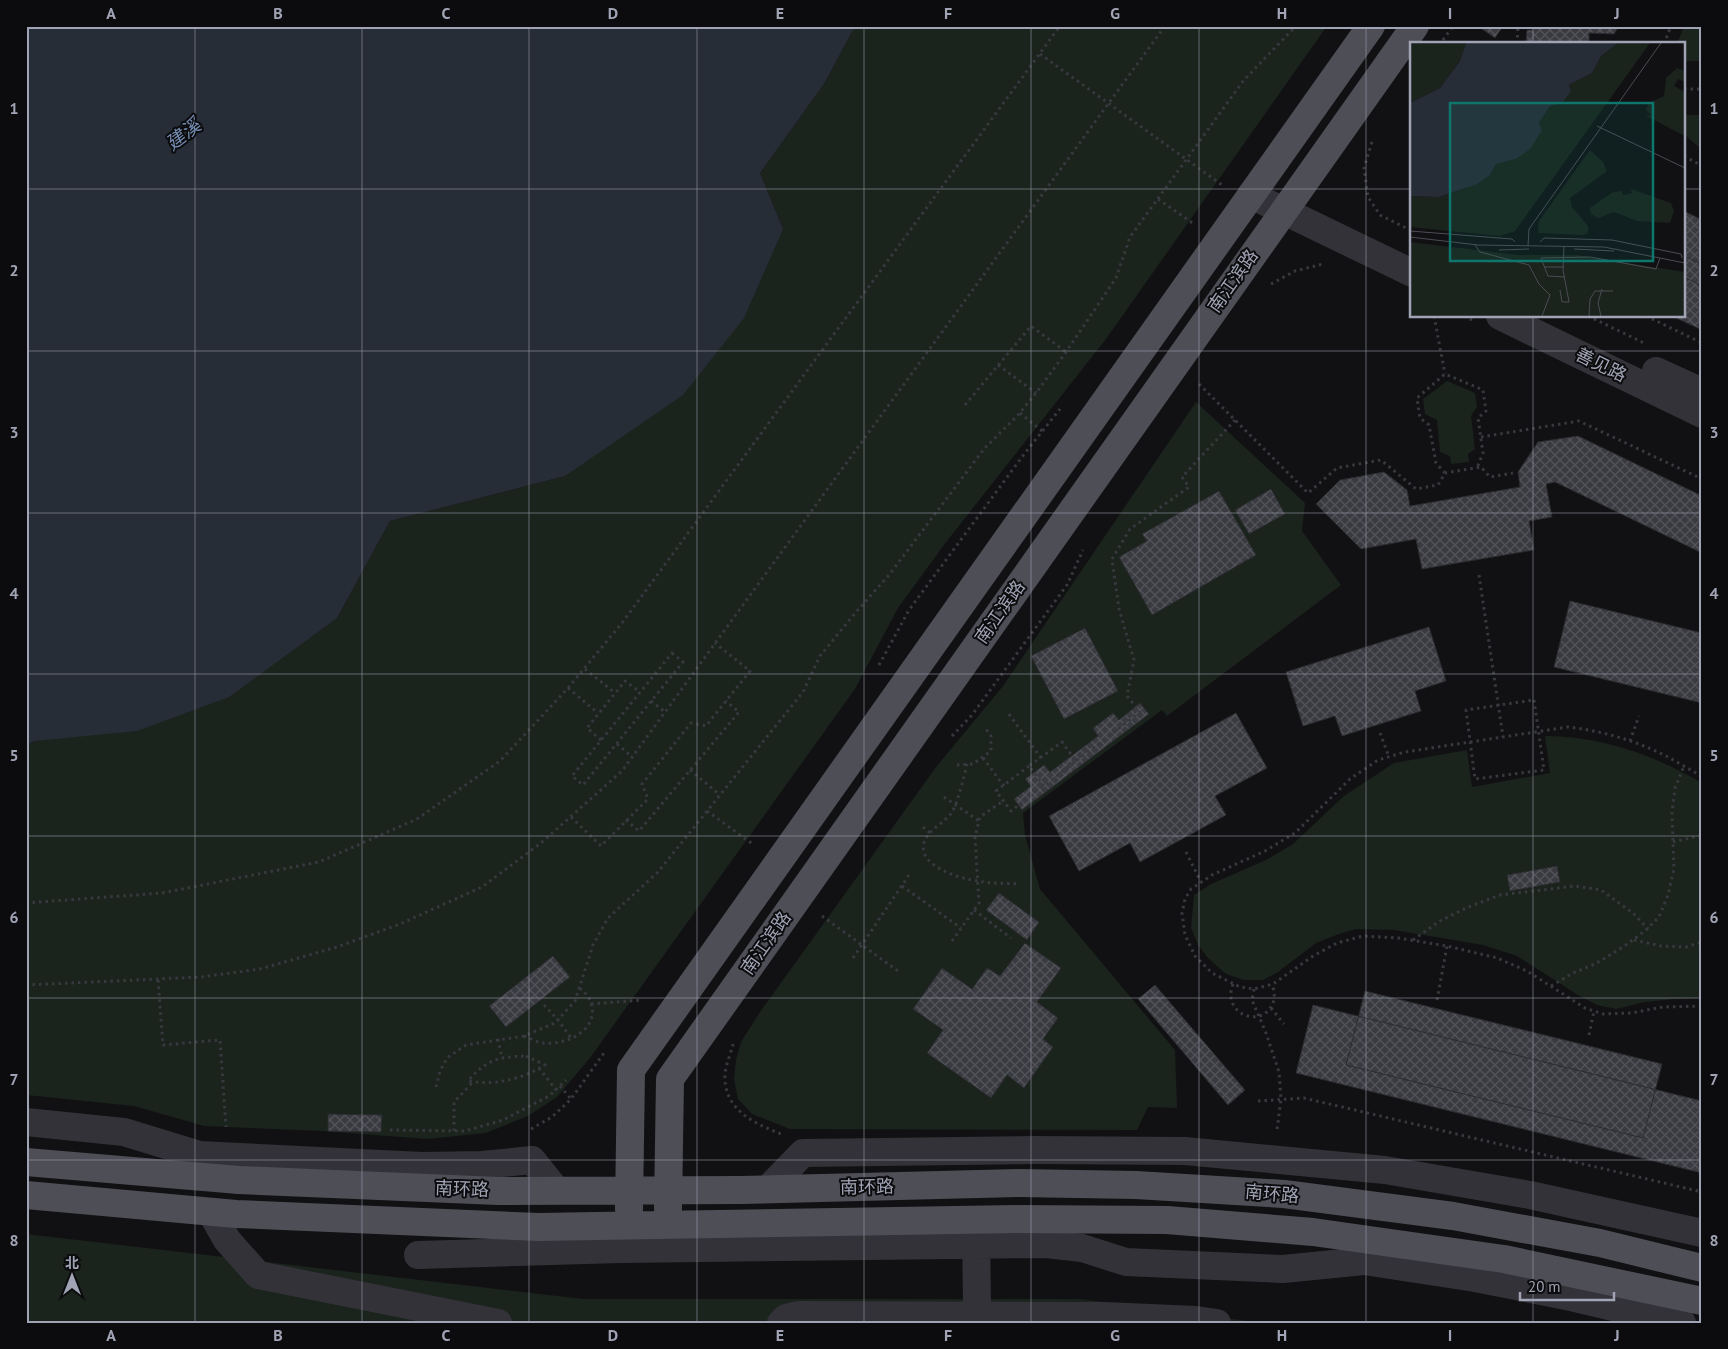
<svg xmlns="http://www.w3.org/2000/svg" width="1728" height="1349" viewBox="0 0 1728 1349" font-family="'PT Sans','Noto Sans SC',sans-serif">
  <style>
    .green { fill: #1b231d }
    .water { fill: #272d37 }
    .building { fill: url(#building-cross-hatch); stroke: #2b2b2f }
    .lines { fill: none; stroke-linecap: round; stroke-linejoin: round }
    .path { stroke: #38393f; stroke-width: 3; stroke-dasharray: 2.5 4; stroke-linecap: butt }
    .minor { stroke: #323238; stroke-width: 28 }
    .major { stroke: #4e4e57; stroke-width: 28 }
    .grid { fill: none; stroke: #a1a4b5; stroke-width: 1; stroke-opacity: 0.55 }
    .labels { text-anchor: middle; stroke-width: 4; stroke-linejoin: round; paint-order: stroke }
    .street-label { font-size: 18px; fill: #a1a4b5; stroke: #0c0c0e }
    .water-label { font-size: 19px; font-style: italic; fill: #758db3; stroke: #0c0c0e }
    .inset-road { fill: none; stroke: #4b4c54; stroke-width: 1 }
    .view { fill: #0f766e; fill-opacity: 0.15; stroke: #0f766e; stroke-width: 2.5 }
    .inset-edge { fill: none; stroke: #a1a4b5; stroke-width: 2.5 }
    .neatline { fill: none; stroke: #a1a4b5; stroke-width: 2 }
    .grid-label { font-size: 16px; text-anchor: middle; font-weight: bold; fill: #a1a4b5 }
  </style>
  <defs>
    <pattern id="building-cross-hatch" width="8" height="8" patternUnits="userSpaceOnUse" patternTransform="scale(1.25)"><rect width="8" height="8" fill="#3a3b41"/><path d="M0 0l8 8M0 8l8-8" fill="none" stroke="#53545a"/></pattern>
  </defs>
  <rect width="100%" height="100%" fill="#111113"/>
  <!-- green -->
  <path class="green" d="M864 26H1327L1106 339 947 541 898 608 855 689 590 1058 557 1097 528 1116 486 1133 428 1139 321 1131 204 1126 134 1106 26 1095V745L337 618 390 521 565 476 783 229 760 173 824 84 853 30Z
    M1684 26H1702V74L1701 61H1684V44H1677Z
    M1684 115H1702V150L1684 134Z
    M1447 381 1475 393 1477 407 1471 416 1475 449 1468 454 1469 462 1451 464 1450 456 1440 452 1437 420 1425 414 1423 399Z
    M1196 402 1305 503 1302 531 1341 585 1167 716 1162 710 1023 813 1025 835 1040 889 1175 1050 1177 1108 1148 1107 1137 1130 790 1129 752 1114 738 1099 734 1079 736 1060 741 1042 760 1012 936 767 1003 686Z
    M1545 736C1601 736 1654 755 1702 783V998L1674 999 1645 1002 1616 1009 1597 1005 1578 995 1517 956 1483 945 1394 930 1356 929 1339 934 1316 943 1278 972 1263 980H1244L1226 974 1208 958 1198 945 1191 928 1194 895 1211 884 1266 860 1293 844 1344 796 1394 763 1467 750 1472 787 1550 773Z
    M26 1234 583 1299H1080L1263 1323H26Z"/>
  <!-- water -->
  <path class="water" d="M26 26H864L853 30 824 84 760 173 783 229 744 318 683 395 565 476 390 521 337 618 229 697 137 731 35 741 26 745Z"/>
  <!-- building -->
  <path class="building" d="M1478 26H1503L1495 38Z
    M1533 26H1619L1614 34 1589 33V44H1526L1527 30H1533Z
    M1684 211 1702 220V286L1684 277Z
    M1684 256 1702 264V330L1672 316H1684Z
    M1578 436 1702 496V553L1555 482 1546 484 1552 517 1529 521 1534 550 1422 569 1416 539 1361 549 1316 504 1340 480 1384 472 1407 490 1410 506 1520 487 1518 472 1538 442Z
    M1271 489 1285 514 1249 534 1235 510Z
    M1219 491 1256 555 1152 615 1119 557 1147 541 1142 534Z
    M1570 601 1702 633V703L1554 667Z
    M1429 627 1446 681 1415 691 1421 711 1342 736 1335 716 1303 726 1286 672Z
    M1085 628 1118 691 1064 719 1031 656Z
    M1140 703 1149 714 1022 810 1014 799 1031 786 1025 779 1044 765 1050 772 1098 736 1093 728 1113 713 1119 720Z
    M1236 713 1267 768 1215 796 1226 815 1140 862 1130 843 1079 871 1049 816Z
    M1557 866 1560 882 1510 891 1507 875Z
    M999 893 1039 922 1027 940 986 910Z
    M1025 943 1061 968 1037 1002 1058 1018 1043 1039 1053 1047 1024 1088 1007 1075 991 1098 927 1053 943 1030 913 1009 942 968 972 989 987 968 1000 976Z
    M553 956 570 977 506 1027 489 1006Z
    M1155 985 1245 1090 1228 1105 1138 999Z
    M1365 991 1662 1064 1643 1138 1346 1065Z
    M1313 1005 1702 1101V1173L1296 1073Z
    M328 1114 382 1115 381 1132 328 1131Z"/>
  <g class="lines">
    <!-- path -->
    <path class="path" d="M1443 40 1453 26
      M1517 44 1518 26
      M1664 44 1671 26
      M1040 54 1222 185
      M1684 89H1702
      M1372 142 1364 168 1368 197 1380 215 1412 231
      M1684 156 1702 166
      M1158 199 1194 224
      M1271 284 1295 271 1323 264
      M1434 316 1445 374
      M1464 316 1472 320
      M1588 316 1644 343
      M1646 316 1702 343
      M998 365 1036 393
      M1199 384 1308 493 1337 468 1381 460 1416 489 1438 485 1445 473 1481 467 1490 477 1513 473
      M965 405 1031 326 1066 352
      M1020 413 1042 431
      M1481 437 1579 421 1702 479
      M1445 473 1436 463 1429 425 1420 418 1417 398 1445 374 1483 390 1486 411 1478 418 1483 453 1477 468
      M1479 575 1503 737
      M672 653 683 662 583 785 572 776Z
      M879 665 909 610 1025 453 1060 409
      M585 669 615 693
      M568 688 598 713
      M1534 700 1544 770 1475 779 1466 710Z
      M651 701 665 712
      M1009 714 1041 758
      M1380 733 1389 757
      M952 736 972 715 1067 585 1083 550
      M601 740 587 728 625 681 640 692
      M1630 741 1639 716
      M617 744 632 757
      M983 758 1004 786
      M967 764C965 774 957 805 952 812 944 824 928 829 924 843 917 866 961 879 978 881 992 884 1006 883 1020 884
      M957 765 973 764 991 751V736L986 729
      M1029 766 996 791 1011 811 1140 712 1127 696 1134 660 1119 609 1112 559 1130 529 1189 487 1182 477 1235 420
      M690 770 720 795
      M1702 776C1690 770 1679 763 1668 757 1637 741 1603 731 1568 727L1405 752 1378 760 1350 779 1295 833 1265 851 1212 875 1191 889 1185 899 1182 913 1185 935 1195 956 1212 973 1240 987 1254 989 1273 984 1313 956 1337 943 1363 936 1398 938 1447 946 1497 958 1527 971 1585 1008 1603 1014 1632 1013 1663 1007 1702 1006
      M1044 786 1029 766 1062 742 1076 761
      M944 797 979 821
      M707 811 754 845
      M571 817 601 846 648 799 642 784 691 723 706 726 750 671 715 643
      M626 820 639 831 739 712 726 701
      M923 827 930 833
      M1673 842 1702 835
      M1186 852 1201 882
      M902 886 961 928
      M26 903 162 893 319 862 417 819 500 761 568 688 622 623 1060 26
      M974 910 1011 938
      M822 916 898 971
      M1413 940 1440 921 1466 908 1500 895 1575 886 1601 890 1634 914 1648 929
      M1634 940 1661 946 1686 947 1702 942
      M952 941 979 903 975 837 980 817 1003 801
      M853 958 911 872
      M158 980 163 1045 220 1040 226 1127
      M1233 984C1221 1014 1262 1030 1273 1003 1275 997 1275 990 1271 984
      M26 985 201 977 260 969 337 947 400 924 482 887 541 843 622 771 1165 26
      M1551 986 1573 973 1595 964 1623 947 1645 931 1659 917 1668 895 1674 869 1672 813 1675 788 1684 766
      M1254 989 1252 1000 1266 1033 1279 1072 1281 1099 1277 1130
      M1437 1000 1447 946
      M591 1004 642 1000
      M544 1005 558 1020 571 1038
      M1271 1008 1284 1024
      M1589 1035 1594 1011
      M524 1036C530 1038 536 1042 543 1043 567 1046 604 1028 589 998 587 994 582 990 578 987
      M498 1039 502 1058
      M733 1044C731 1053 726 1064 725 1074 723 1109 753 1123 781 1134
      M526 1056 545 1065C522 1079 495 1086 468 1081 487 1059 498 1057 526 1056Z
      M539 1068 556 1090
      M560 1086 571 1099
      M436 1087 440 1071 447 1058 466 1045 524 1036 555 1023 575 1001 593 945 608 918 658 872 803 692 820 656 856 612 889 575 984 449 1018 415 1036 393 1066 352 1116 278 1130 237 1244 80 1296 26
      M1258 1101 1304 1098 1702 1192
      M531 1129 552 1117 571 1099 604 1053
      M390 1130 465 1131 503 1120 549 1096 566 1080
      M454 1131V1102L473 1082"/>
    <!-- minor -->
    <path class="minor" d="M1251 195 1412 273
      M1500 316 1702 414
      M1656 371 1702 392
      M26 1122 124 1132 199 1155 422 1166 482 1165 532 1160 556 1190
      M768 1189 803 1153 1035 1150 1185 1151 1385 1170 1530 1195 1702 1233
      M211 1212 227 1240 258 1275 498 1323
      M418 1255 620 1249 1046 1244 1082 1248 1126 1262 1283 1269 1364 1261 1475 1278 1571 1297 1682 1323
      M781 1323 786 1318 799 1315 1105 1316 1196 1320 1217 1323
      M974 1323 977 1305 976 1226"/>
    <!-- major -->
    <path class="major" d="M26 1162 239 1180 498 1191 740 1190 1019 1183 1136 1185 1284 1194 1453 1216 1600 1243 1702 1268
      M26 1195 236 1214 538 1227 1015 1219 1167 1220 1313 1232 1504 1259 1702 1301
      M668 1208 670 1079 1415 26
      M629 1209 631 1070 1371 26"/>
  </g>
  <!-- grid -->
  <path class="grid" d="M195 26V1323M362 26V1323M529 26V1323M697 26V1323M864 26V1323M1031 26V1323M1199 26V1323M1366 26V1323M1533 26V44M26 189H1412M1684 189H1702M1533 316V1323M26 351H1702M26 513H1702M26 674H1702M26 836H1702M26 998H1702M26 1160H1702"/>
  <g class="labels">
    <!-- street labels -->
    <g class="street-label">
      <text transform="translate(1233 281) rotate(-55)" y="6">南江滨路</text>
      <text transform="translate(1601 365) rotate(26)" y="6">善见路</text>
      <text transform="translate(1000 612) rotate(-55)" y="6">南江滨路</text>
      <text transform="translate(766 943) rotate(-55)" y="6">南江滨路</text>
      <text transform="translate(867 1187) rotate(-1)" y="6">南环路</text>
      <text transform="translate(462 1189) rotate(2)" y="6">南环路</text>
      <text transform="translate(1272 1194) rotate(5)" y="6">南环路</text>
    </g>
    <!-- water labels -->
    <g class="water-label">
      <text transform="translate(183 134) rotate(-38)" y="7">建溪</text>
    </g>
  </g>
  <!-- overview -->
  <g transform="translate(1410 42)">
    <rect width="275" height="275" fill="#111113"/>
    <path d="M0 1H56L50 19 30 46 0 61ZM208 1H240L105 189 90 194 0 185V154L29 155 56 146 80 133 86 122 106 117 140 64 160 47 159 43 182 31 191 14ZM267 26 275 29V40L268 37 264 44 275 50V94L236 74 241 73 236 68 239 61 254 54 256 36ZM180 108 193 120 197 129 160 156 162 165 178 184V191L173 193 128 191 129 179ZM221 147 261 161 264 169 260 181 227 179 204 170 188 176 181 172 180 166 203 150 212 149 213 153 222 151ZM0 200 108 213H167L275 230V274H0Z" fill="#1b231d"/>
    <path d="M56 1H208L191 14 182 31 159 43 161 49 153 60 140 64 129 81 132 88 120 107 106 117 86 122 80 133 67 142 29 155 0 154V61L30 46 50 19Z" fill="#272d37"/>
    <path class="inset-road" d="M187 84 275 126M0 189 102 197 105 200M0 195 68 203 194 205 275 221M130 200 134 196 202 198 271 212 272 216M65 203 70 210 119 223 129 242 140 253 132 274M118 204 119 187 251 1M164 207 204 209M89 208 119 207M134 225H154M155 235 138 234 131 216 180 215 246 227 250 216M150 248 152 260H159L153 228 154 204M179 274 180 257 185 249H203M191 274 188 261 192 247"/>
    <path class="view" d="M40 61H243V219H40Z"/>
    <rect width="275" height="275" class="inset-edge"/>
  </g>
  <!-- border -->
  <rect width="1728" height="1349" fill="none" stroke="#0c0c0e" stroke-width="55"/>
  <!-- north arrow -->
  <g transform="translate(72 1276)" stroke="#0c0c0e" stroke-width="4" paint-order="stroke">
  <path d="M0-4L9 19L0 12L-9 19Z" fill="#a1a4b5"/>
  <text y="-8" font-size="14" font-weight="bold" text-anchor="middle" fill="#a1a4b5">北</text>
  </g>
  <!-- scale -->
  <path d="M1520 1292v8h94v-8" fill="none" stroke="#a1a4b5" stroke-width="2.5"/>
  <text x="1528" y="1292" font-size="15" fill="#a1a4b5" stroke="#0c0c0e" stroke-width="4" paint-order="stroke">20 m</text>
  <rect x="28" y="28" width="1672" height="1294" class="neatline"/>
  <g class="grid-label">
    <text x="111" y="19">A</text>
    <text x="278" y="19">B</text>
    <text x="446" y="19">C</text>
    <text x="613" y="19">D</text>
    <text x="780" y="19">E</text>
    <text x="948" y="19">F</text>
    <text x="1115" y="19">G</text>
    <text x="1282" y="19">H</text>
    <text x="1450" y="19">I</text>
    <text x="1617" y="19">J</text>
    <text x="14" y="114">1</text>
    <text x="1714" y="114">1</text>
    <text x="14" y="276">2</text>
    <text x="1714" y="276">2</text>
    <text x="14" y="438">3</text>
    <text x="1714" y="438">3</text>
    <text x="14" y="599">4</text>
    <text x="1714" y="599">4</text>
    <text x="14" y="761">5</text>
    <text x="1714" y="761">5</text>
    <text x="14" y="923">6</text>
    <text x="1714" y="923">6</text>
    <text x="14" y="1085">7</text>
    <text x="1714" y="1085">7</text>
    <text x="14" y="1246">8</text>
    <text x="1714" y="1246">8</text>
    <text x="111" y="1341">A</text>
    <text x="278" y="1341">B</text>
    <text x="446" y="1341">C</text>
    <text x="613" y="1341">D</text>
    <text x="780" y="1341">E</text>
    <text x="948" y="1341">F</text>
    <text x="1115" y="1341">G</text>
    <text x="1282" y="1341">H</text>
    <text x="1450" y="1341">I</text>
    <text x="1617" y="1341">J</text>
  </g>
</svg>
